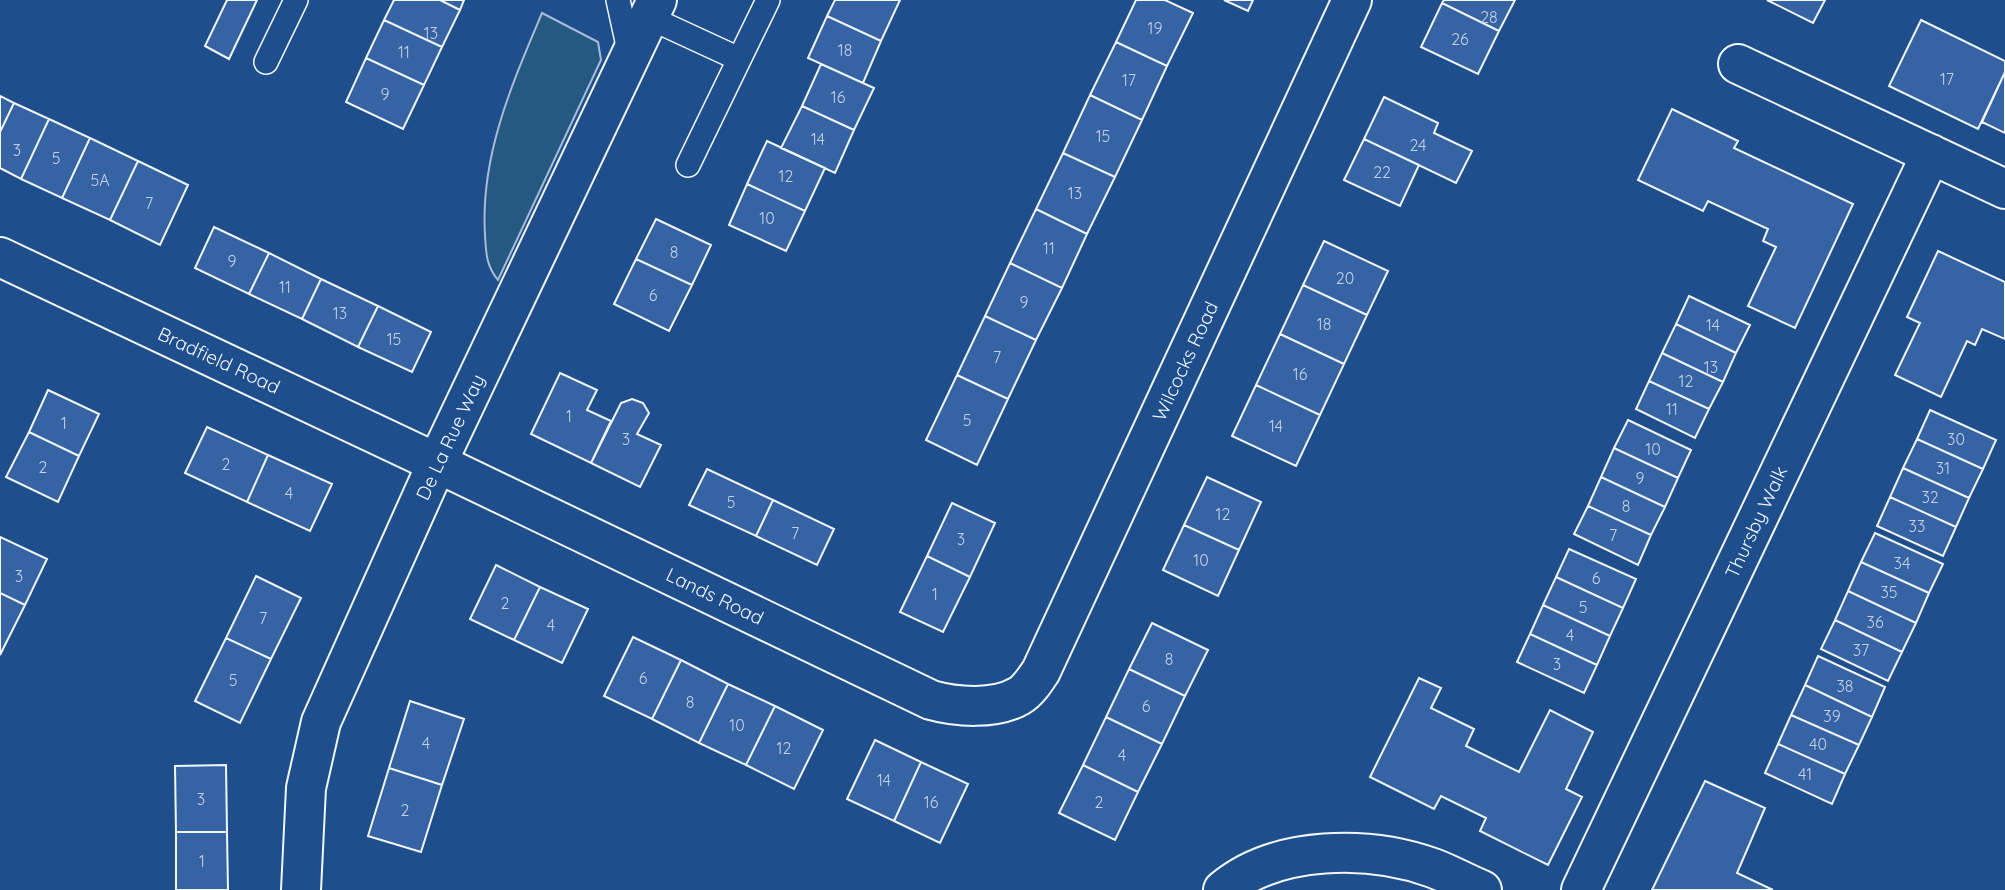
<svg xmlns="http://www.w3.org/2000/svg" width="2005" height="890" viewBox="0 0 2005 890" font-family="Quicksand,sans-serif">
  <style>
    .green { fill: #245a82; stroke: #a8bbd7; stroke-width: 2 }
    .building { fill: #3563a3; stroke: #f2f6ff; stroke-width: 2 }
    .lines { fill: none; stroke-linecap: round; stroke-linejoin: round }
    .service-casing { stroke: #f2f6ff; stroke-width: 26 }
    .minor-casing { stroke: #f2f6ff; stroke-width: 42 }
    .service { stroke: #1f4e8c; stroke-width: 23 }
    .minor { stroke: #1f4e8c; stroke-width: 38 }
    .labels { text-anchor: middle; stroke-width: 5; stroke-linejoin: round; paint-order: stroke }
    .number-label { font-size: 16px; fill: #c3d1e8 }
    .street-label { font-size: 19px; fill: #f2f6ff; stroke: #1f4e8c }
  </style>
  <rect width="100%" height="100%" fill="#1f4e8c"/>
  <!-- green -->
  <path class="green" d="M542 13 598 42 601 60 498 280C486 266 486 252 485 235 480 156 512 84 542 13Z"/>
  <!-- building -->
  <path class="building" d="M227 0H257L229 59 205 46Z
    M394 0H440L460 10 442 47 384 20Z
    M440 0H464L460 10Z
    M835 0H900L881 41 827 16Z
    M1136 0H1165L1193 13 1167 66 1116 42Z
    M1224 0H1253L1248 11Z
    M1444 0H1515L1499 31 1442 3Z
    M1767 0H1825L1813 23Z
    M1442 3 1499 31 1478 74 1421 47Z
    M827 16 881 41 863 83 808 58Z
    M384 20 442 47 424 85 366 58Z
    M1921 20 2005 61V72L1978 129 1889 86Z
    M1116 42 1167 66 1142 120 1090 95Z
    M366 58 424 85 403 129 346 102Z
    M821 64 874 88 854 130 802 106Z
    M2005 72V133L1982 122Z
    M1090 95 1142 120 1115 177 1063 153Z
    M0 96 14 103 0 132Z
    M1384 97 1438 123 1434 133 1472 151 1456 183 1364 139Z
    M14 103 49 119 21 179 0 168V132Z
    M802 106 854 130 835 173 781 148Z
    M1672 109 1738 141 1734 148 1853 204 1795 328 1748 306 1776 247 1763 241 1768 229 1708 201 1703 211 1638 180Z
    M49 119 90 138 62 198 21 179Z
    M90 138 138 161 110 220 62 198Z
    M1364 139 1419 165 1400 206 1344 180Z
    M767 141 825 168 805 211 747 184Z
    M1063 153 1115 177 1087 234 1036 209Z
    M138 161 188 185 160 245 110 220Z
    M747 184 805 211 786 251 729 225Z
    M1036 209 1087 234 1062 288 1010 263Z
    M656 219 711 245 692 285 636 259Z
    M214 227 269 253 249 294 195 268Z
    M1324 241 1388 271 1367 315 1303 285Z
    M1938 251 2005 282V339L1982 329 1975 345 1967 341 1941 397 1895 375 1920 323 1907 317Z
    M269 253 321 279 302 319 249 294Z
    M636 259 692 285 669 331 614 304Z
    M1010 263 1062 288 1036 340 985 316Z
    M321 279 378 306 358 347 302 319Z
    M1303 285 1367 315 1344 364 1280 334Z
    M1689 296 1750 325 1736 353 1676 324Z
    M378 306 431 332 412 372 358 347Z
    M985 316 1036 340 1008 399 957 375Z
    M1676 324 1736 353 1723 382 1662 353Z
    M1280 334 1344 364 1320 415 1256 385Z
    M1662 353 1723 382 1709 409 1649 381Z
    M560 373 597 390 587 410 611 421 591 463 531 434Z
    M957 375 1008 399 977 465 926 440Z
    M1649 381 1709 409 1695 438 1636 409Z
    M1256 385 1320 415 1296 466 1232 436Z
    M48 390 99 414 79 456 29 432Z
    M632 399 643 403 649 413 637 434 661 445 640 487 591 463 621 403Z
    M1930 410 1996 440 1983 469 1917 439Z
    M1628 420 1691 450 1678 478 1614 448Z
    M207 427 268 455 247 502 185 473Z
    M29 432 79 456 58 502 6 477Z
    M1917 439 1983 469 1969 498 1903 468Z
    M1614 448 1678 478 1665 507 1601 477Z
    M268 455 332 484 310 531 247 502Z
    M1903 468 1969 498 1956 527 1890 497Z
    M707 469 773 500 756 536 689 505Z
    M1207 477 1261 502 1239 550 1184 525Z
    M1601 477 1665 507 1651 535 1588 506Z
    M1890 497 1956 527 1943 556 1877 526Z
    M773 500 834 529 817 565 756 536Z
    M952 503 995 523 970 577 927 556Z
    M1588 506 1651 535 1638 565 1574 534Z
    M1184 525 1239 550 1218 596 1163 570Z
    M1875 533 1943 564 1929 593 1861 562Z
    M0 537 47 559 25 605 0 593Z
    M1569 549 1636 579 1623 608 1556 577Z
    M927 556 970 577 943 632 900 612Z
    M1861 562 1929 593 1916 623 1848 591Z
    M496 565 540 587 514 640 470 619Z
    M256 576 301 598 271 659 226 638Z
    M1556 577 1623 608 1610 636 1543 605Z
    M540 587 588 609 562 663 514 640Z
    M1848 591 1916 623 1902 652 1835 620Z
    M0 593 25 605 0 655Z
    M1543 605 1610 636 1597 665 1530 634Z
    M1835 620 1902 652 1888 681 1821 649Z
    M1152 623 1208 650 1185 696 1129 669Z
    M1530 634 1597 665 1584 693 1517 662Z
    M633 637 681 660 652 719 604 696Z
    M226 638 271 659 240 723 195 701Z
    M1818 656 1885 687 1872 717 1805 685Z
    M681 660 728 684 699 743 652 719Z
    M1129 669 1185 696 1162 744 1106 717Z
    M1419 678 1441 688 1431 708 1474 729 1466 746 1519 772 1550 710 1593 732 1566 789 1582 797 1548 865 1480 831 1486 818 1441 796 1434 809 1370 777Z
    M728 684 775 706 746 765 699 743Z
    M1805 685 1872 717 1859 745 1791 715Z
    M410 701 464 719 442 785 389 768Z
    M775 706 823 730 794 789 746 765Z
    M1791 715 1859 745 1845 774 1778 744Z
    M1106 717 1162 744 1138 792 1083 765Z
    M875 740 921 762 894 821 847 799Z
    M1778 744 1845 774 1832 804 1765 773Z
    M921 762 968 784 940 843 894 821Z
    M226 765 227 832H176L175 766Z
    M1083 765 1138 792 1115 840 1059 813Z
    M389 768 442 785 421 852 368 836Z
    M1705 781 1765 808 1737 873 1773 890H1652Z
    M176 832H227L228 890H176Z"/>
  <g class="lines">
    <!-- service casing -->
    <g class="service-casing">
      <path id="service" d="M618 0 630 55
        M648 17 739 59
        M266 62 296 0
        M688 165 768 0"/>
    </g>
    <!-- minor casing -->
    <g class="minor-casing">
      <path id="minor" d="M1738 64 2005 189
        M0 257 437 463 931 700C956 707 995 710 1019 696 1028 691 1035 680 1041 671L1352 0
        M301 890 306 788 321 722 437 463 657 0
        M1223 890C1277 845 1369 845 1433 868 1449 874 1465 883 1482 890
        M1581 890 1931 154"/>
    </g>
    <!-- service -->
    <use href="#service" class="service"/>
    <!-- minor -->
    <use href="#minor" class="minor"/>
  </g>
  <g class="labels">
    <!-- number labels -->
    <g class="number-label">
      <text x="1489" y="23">28</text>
      <text x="1155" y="34">19</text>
      <text x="431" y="39">13</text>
      <text x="1460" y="45">26</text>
      <text x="845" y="56">18</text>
      <text x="404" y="58">11</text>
      <text x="1947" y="85">17</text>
      <text x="1129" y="86">17</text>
      <text x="385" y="100">9</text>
      <text x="838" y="103">16</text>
      <text x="1103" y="142">15</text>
      <text x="818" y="145">14</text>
      <text x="1418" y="151">24</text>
      <text x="17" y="156">3</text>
      <text x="56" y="164">5</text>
      <text x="1382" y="178">22</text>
      <text x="786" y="182">12</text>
      <text x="100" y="186">5A</text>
      <text x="1075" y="199">13</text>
      <text x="149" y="209">7</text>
      <text x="767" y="224">10</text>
      <text x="1049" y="254">11</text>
      <text x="674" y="258">8</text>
      <text x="232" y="267">9</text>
      <text x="1345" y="284">20</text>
      <text x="285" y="293">11</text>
      <text x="653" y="301">6</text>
      <text x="1024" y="308">9</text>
      <text x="340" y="319">13</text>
      <text x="1324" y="330">18</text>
      <text x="1713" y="331">14</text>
      <text x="394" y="345">15</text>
      <text x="997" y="363">7</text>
      <text x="1711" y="373">13</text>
      <text x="1300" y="380">16</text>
      <text x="1686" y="387">12</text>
      <text x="1672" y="415">11</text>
      <text x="569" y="422">1</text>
      <text x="967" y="426">5</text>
      <text x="64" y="429">1</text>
      <text x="1276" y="432">14</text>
      <text x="626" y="445">3</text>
      <text x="1956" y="445">30</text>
      <text x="1653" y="455">10</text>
      <text x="226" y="470">2</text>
      <text x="43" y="473">2</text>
      <text x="1943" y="474">31</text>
      <text x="1640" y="484">9</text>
      <text x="289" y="499">4</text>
      <text x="1930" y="503">32</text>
      <text x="731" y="508">5</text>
      <text x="1626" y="512">8</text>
      <text x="1223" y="520">12</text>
      <text x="1917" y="532">33</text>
      <text x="795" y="539">7</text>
      <text x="1613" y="541">7</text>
      <text x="961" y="545">3</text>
      <text x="1201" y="566">10</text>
      <text x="1902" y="569">34</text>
      <text x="19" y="582">3</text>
      <text x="1596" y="584">6</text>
      <text x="1889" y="598">35</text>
      <text x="935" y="600">1</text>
      <text x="505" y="609">2</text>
      <text x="1583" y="613">5</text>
      <text x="263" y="624">7</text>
      <text x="1875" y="628">36</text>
      <text x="551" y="631">4</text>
      <text x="1570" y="641">4</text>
      <text x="1861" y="656">37</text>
      <text x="1169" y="665">8</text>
      <text x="1557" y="670">3</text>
      <text x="643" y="684">6</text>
      <text x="233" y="686">5</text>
      <text x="1845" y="692">38</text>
      <text x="690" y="708">8</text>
      <text x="1146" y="712">6</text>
      <text x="1832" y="722">39</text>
      <text x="737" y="731">10</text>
      <text x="426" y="749">4</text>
      <text x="1818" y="750">40</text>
      <text x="784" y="754">12</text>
      <text x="1122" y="761">4</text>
      <text x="1805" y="780">41</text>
      <text x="884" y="786">14</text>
      <text x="201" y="805">3</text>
      <text x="931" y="808">16</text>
      <text x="1099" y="808">2</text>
      <text x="405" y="816">2</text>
      <text x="202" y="867">1</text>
    </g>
    <!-- street labels -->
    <g class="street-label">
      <text transform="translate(219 360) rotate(25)" y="7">Bradfield Road</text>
      <text transform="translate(1185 361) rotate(-65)" y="7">Wilcocks Road</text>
      <text transform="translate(450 437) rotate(-65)" y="7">De La Rue Way</text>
      <text transform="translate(1756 522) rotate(-65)" y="7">Thursby Walk</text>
      <text transform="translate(715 596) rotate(26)" y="7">Lands Road</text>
    </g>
  </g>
</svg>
